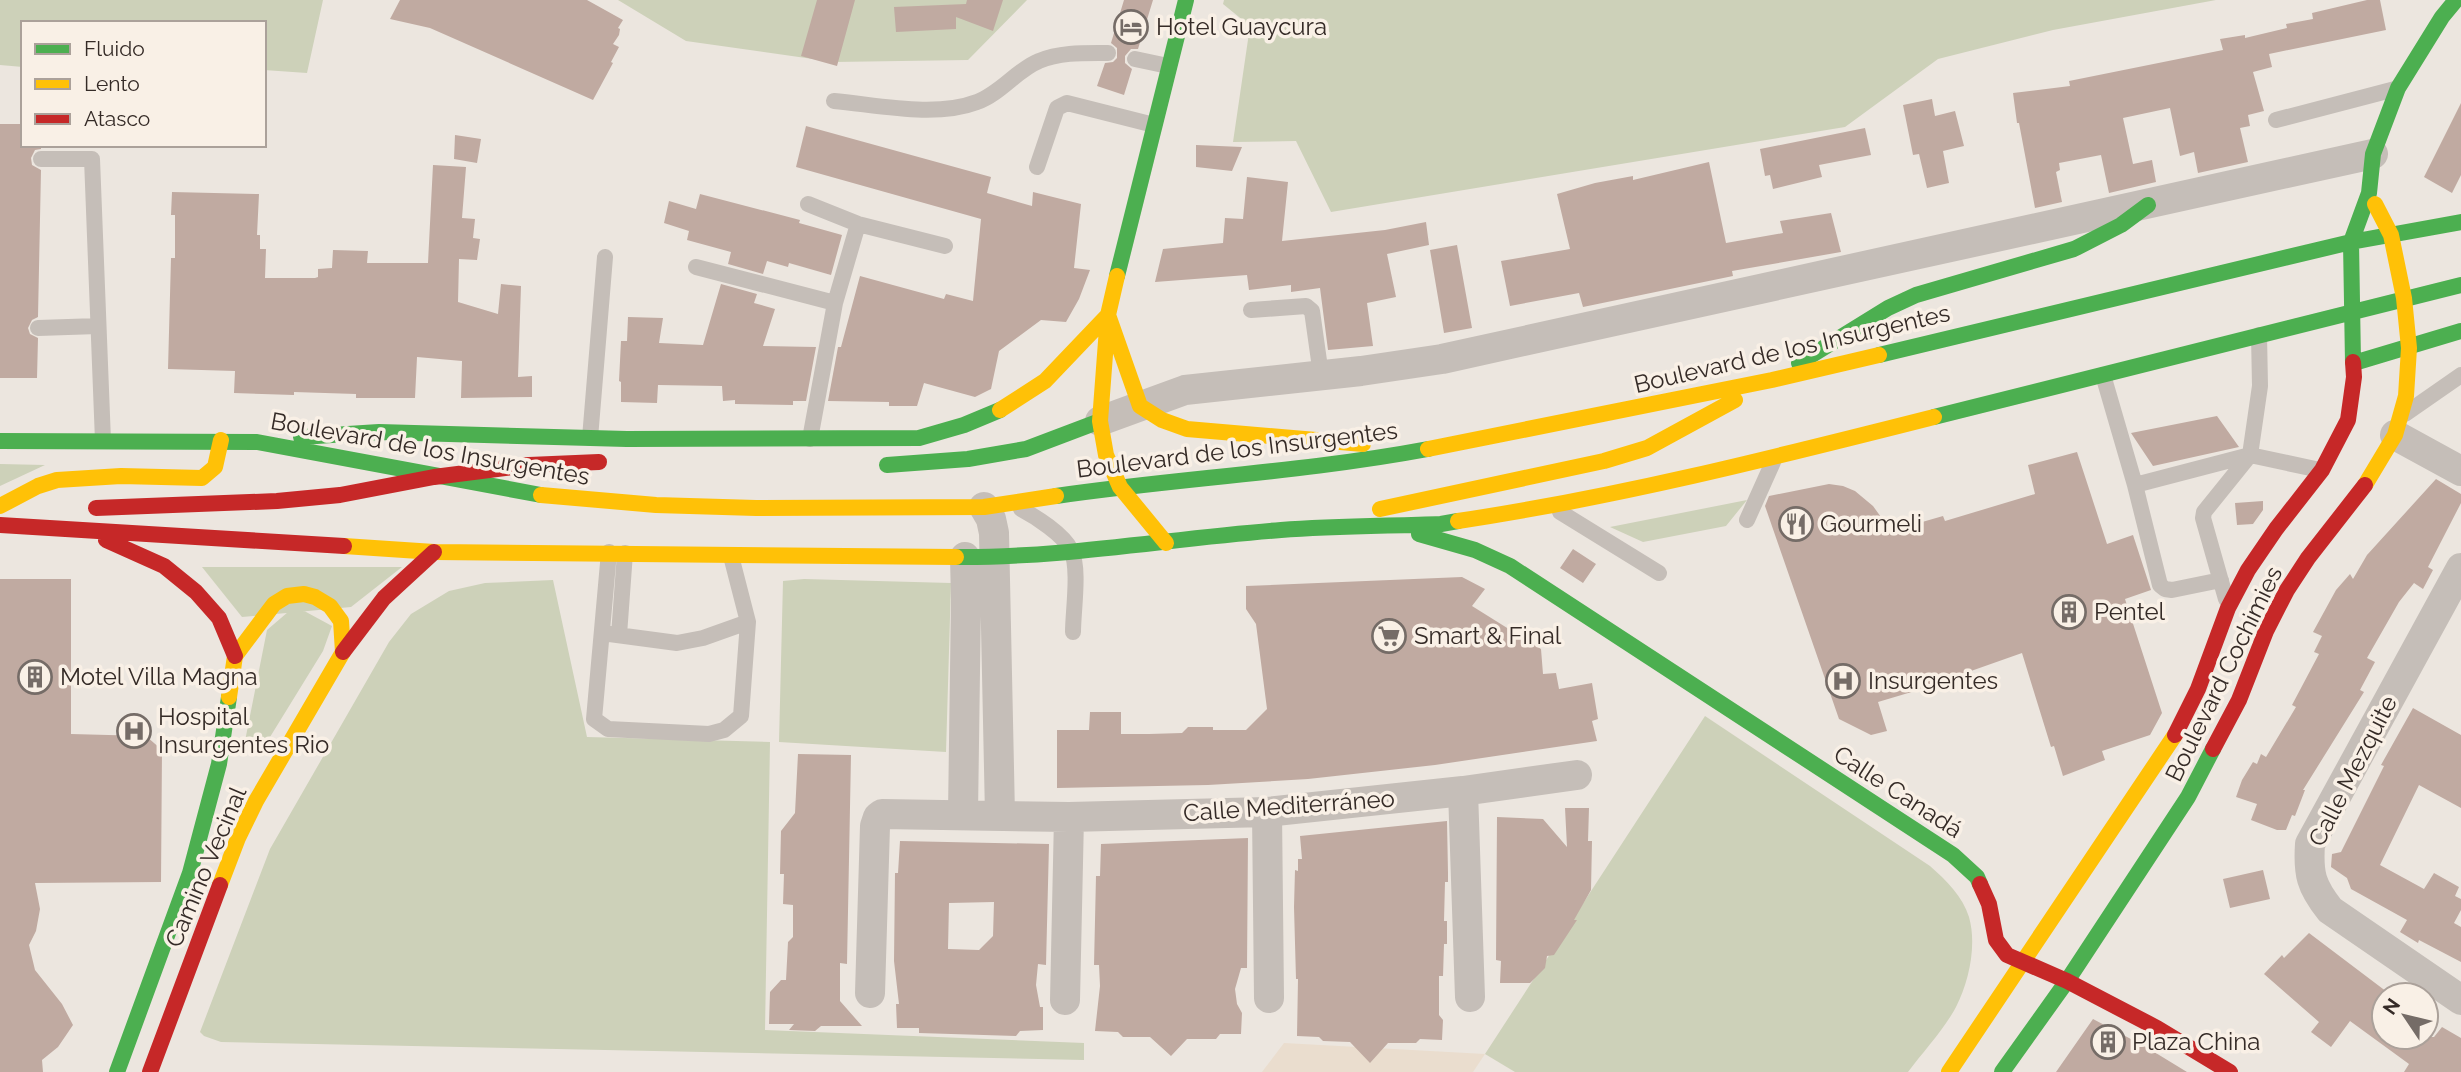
<svg xmlns="http://www.w3.org/2000/svg" width="2461" height="1072" viewBox="0 0 2461 1072" font-family="Raleway,sans-serif">
  <style>
    .green { fill: #cdd1b9 }
    .plaza { fill: #eaddce }
    .building { fill: #c0aaa1; fill-rule: evenodd }
    .lines { fill: none; stroke-linecap: round; stroke-linejoin: round }
    .lane { stroke: #c5beb8; stroke-width: 16 }
    .street { stroke: #c5beb8; stroke-width: 30 }
    .fast { stroke: #4caf50; stroke-width: 16 }
    .slow { stroke: #ffc107; stroke-width: 16 }
    .jam { stroke: #c62828; stroke-width: 16 }
    .labels { text-anchor: middle; stroke-width: 7; stroke-linejoin: round; paint-order: stroke }
    .poi-label { font-size: 24px; fill: #352b27; stroke: #f9f0e6; text-anchor: start }
    .street-label { font-size: 24px; fill: #352b27; stroke: #f9f0e6 }
  </style>
  <rect width="100%" height="100%" fill="#ece6df"/>
  <!-- green -->
  <path class="green" d="M0 0H323L307 73 264 70V23H23V67L0 65Z
    M618 0H1027L968 60 834 62 686 41Z
    M1224 0H2216L2053 30 1938 59 1845 127 1331 212 1296 141 1233 142 1250 26 1223 4Z
    M0 464 45 465 0 486Z
    M1747 500 1726 526 1643 542 1610 527Z
    M202 567H402L351 607 242 617Z
    M804 579 951 583 946 752 779 742 783 581Z
    M553 580 587 737 770 742 765 1030 1084 1043V1060L221 1042 204 1036 200 1032 270 849 389 642 411 614 449 591 485 583Z
    M295 606 332 626 323 651 262 750 251 754 245 741 267 630Z
    M1705 716 1930 866C1946 880 1963 897 1969 917 1977 945 1969 982 1956 1007 1945 1028 1923 1052 1908 1072H1515L1485 1054Z"/>
  <!-- plaza -->
  <path class="plaza" d="M1284 1043 1485 1054 1473 1072H1262Z"/>
  <!-- building -->
  <path class="building" d="M400 0H587L623 20 618 28 620 29 619 35 613 44 619 47 611 62 613 63 593 100 430 28 390 19Z
    M817 0H855L837 66 801 56Z
    M967 0H1003L993 31 956 17V29L896 32 894 7 966 4Z
    M1124 0H1153L1138 49H1131L1125 56V63L1132 69 1124 95 1097 86 1105 63 1113 62 1117 58V48L1111 43Z
    M2367 0H2380L2386 30 2269 54 2272 67 2253 72 2264 111 2248 115 2250 126 2240 128 2248 162 2198 173 2194 152 2180 156 2170 108 2123 118 2133 164 2152 160 2156 182 2109 193 2101 155 2059 163 2060 170 2056 172 2062 202 2035 208 2019 123H2017L2013 93 2070 86 2069 81 2223 50 2220 39 2245 35V38L2287 28 2286 24 2313 19 2312 13Z
    M1932 99 1935 116 1955 111 1964 146 1943 151 1949 183 1927 188 1919 154 1913 155 1903 105Z
    M2461 103V175L2452 193 2424 177Z
    M0 124H23V145H41V149L35 150 31 158 32 165 41 170 38 317 32 320 28 328 30 334 38 338 37 378H0Z
    M806 126 991 177 987 193 1032 206 1033 192 1081 204 1074 268 1090 270 1079 299 1066 322 1041 320 999 351 991 389 975 397 924 383 917 406H889V402L828 401 838 347H841L860 276 944 299 946 294 973 301 981 219 796 167Z
    M1865 128 1871 155 1819 165 1822 177 1773 189 1770 175 1765 176 1760 149Z
    M455 135 481 139 477 163 454 159Z
    M1196 145 1242 147 1232 171 1196 167Z
    M1709 162 1726 243 1783 233 1780 221 1831 213 1841 252 1732 271 1733 276 1583 307 1579 293 1510 306 1501 261 1570 249 1557 194 1595 183 1633 176V180Z
    M433 165 466 167 462 218 475 219 473 238 480 239 477 260 459 259 458 302 498 314 501 284 521 286 518 377 532 376V397L461 398 462 361 417 357 415 398H356V394L294 392V395L234 393 235 371 168 369 171 258H175V215H171L172 192 259 194 257 235H260V249H266L265 278H315L318 277V269L332 268 333 250 368 251 367 263H428Z
    M1247 177 1288 182 1282 241 1385 230 1426 222 1429 245 1387 254 1396 297 1367 303 1373 346 1328 350 1320 288 1291 292V285L1249 290 1247 275 1155 282 1163 249 1223 243 1225 218 1243 219Z
    M700 194 800 220 799 223 842 235 831 275 789 263 788 267 767 261 763 274 728 264 731 252 687 240 689 231 664 223 669 201 696 209Z
    M1457 245 1472 328 1444 333 1430 250Z
    M721 284 757 294 754 303 775 309 763 346 816 347 806 401H793V405L735 404V400L723 401 722 386 658 385 657 403 621 402V382L619 381 621 341H627L628 317 663 318 659 343 703 345Z
    M2217 416 2239 447 2153 466 2131 433Z
    M2077 452 2107 544 2133 535 2151 590 2125 599 2162 713 2150 735 2102 751 2105 760 2063 776 2054 746 2051 747 2022 653 1971 671 1972 674 1878 702 1887 731 1871 735 1839 719 1765 506 1769 496 1829 484 1843 486 1855 491 1873 506 1891 531 1943 516 1945 521 2035 494 2028 465Z
    M2436 479 2461 494V503L2428 567 2433 570 2423 589 2414 583 2399 602 2367 658 2375 662 2360 690 2364 692 2303 790H2305L2295 816 2292 815 2286 830H2277L2251 820 2257 804 2236 797 2242 780 2253 762 2257 764 2261 754 2266 757 2296 707 2292 705 2319 654 2314 652 2322 636 2313 632 2336 590 2350 574 2353 579 2367 555Z
    M2263 501V510L2253 524 2237 525 2235 503Z
    M1573 549 1596 564 1583 583 1560 568Z
    M1462 577 1485 589 1472 606 1541 649 1543 674 1556 673 1559 689 1592 683 1598 719 1592 721 1597 741 1435 765 1308 779 1208 785 1057 788V730H1089L1090 712H1121V734H1149L1182 733 1188 727H1213V730H1246L1267 709 1256 624 1246 609V586Z
    M0 579H71V734L146 736 162 750 161 882 35 883 40 909 36 931 29 945 35 970 62 1004 73 1025 58 1047 42 1060 43 1072H0Z
    M2413 708 2461 735V808L2419 785 2380 865 2424 889 2434 873 2459 887 2455 896 2461 899V910L2454 923 2461 927V962L2419 940 2418 943 2400 932 2407 920 2351 889 2347 878 2331 867 2332 854 2341 852 2384 766 2381 765Z
    M798 754 851 755 847 964 840 963V1001L862 1026H821L815 1031 789 1030 794 1024H769L770 992 781 980H786L788 942 793 937V905L783 904 784 874H780L781 831 795 813Z
    M1565 808H1589L1588 841H1592L1591 890 1574 920H1577L1554 955 1547 956 1545 968 1530 983H1500L1501 961 1496 960 1497 817 1543 819 1567 847Z
    M1447 821 1448 873V882H1445L1444 921H1447V944H1444L1443 976H1439V1015L1443 1020 1442 1040 1420 1039 1416 1043H1388L1370 1063 1350 1042 1323 1041 1319 1037 1297 1036 1298 979H1296L1294 907 1295 870 1298 871V859H1302L1300 836Z
    M1248 838 1247 968H1241L1235 989 1237 1004 1242 1013 1241 1034H1220L1216 1039H1187L1171 1056 1150 1037H1123L1118 1032 1095 1031 1100 986 1099 965H1094L1096 876H1100L1101 844Z
    M900 841 1049 844 1046 965 1038 964 1036 985 1040 1007H1043V1030L1020 1031 1016 1036 919 1033V1028H897L896 1004H899L894 961 895 873H898ZM994 902 993 936 979 950 948 949 949 903Z
    M2263 870 2270 899 2230 908 2223 879Z
    M2309 933 2391 995H2384V1037H2434L2442 1027 2461 1038V1072H2404L2409 1064 2350 1021 2331 1047 2311 1032 2319 1022 2264 974 2282 955 2284 958Z
    M2093 1019 2146 1047 2187 1072H2056Z"/>
  <g class="lines">
    <!-- lane -->
    <path class="lane" d="M1135 59 1168 66
      M834 101C878 105 935 118 977 102 1000 94 1018 69 1039 61 1060 52 1085 53 1108 53
      M2276 120 2395 89
      M41 159H92L103 441
      M1037 167 1057 108 1067 103 1154 125
      M808 204 858 224 945 246
      M696 267 835 303
      M1251 310 1306 306 1312 311 1321 375
      M38 328 98 326
      M2103 375 2135 485 2250 455 2320 470
      M2405 414 2461 375
      M590 438 605 257
      M810 439 835 303 858 224
      M2135 485 2160 585 2165 589 2172 590 2221 580
      M1021 509C1036 517 1063 534 1071 550 1080 568 1073 611 1073 632
      M1560 512 1659 573
      M1747 520 1773 462
      M609 552 594 719 608 729 709 734 724 730 741 716 748 622
      M2226 599 2203 518 2204 512 2250 455 2260 386 2259 335
      M602 633 677 643 703 638 748 622 731 556
      M619 635 625 553"/>
    <!-- street -->
    <path class="street" d="M1100 421 1185 390 1361 371 1442 359 2373 154
      M2395 435 2461 471
      M984 507 991 519 994 533 1000 815
      M2461 568 2310 844C2308 874 2311 886 2330 910L2461 1000
      M1463 791 1470 997
      M1267 812 1269 998
      M963 814 966 600 965 557
      M870 993 875 826 878 817 882 814 1069 817 1267 812 1463 791 1577 775
      M1065 1000 1069 817"/>
    <!-- fast -->
    <path class="fast" d="M1117 276 1186 0
      M1879 355 2351 242 2461 222
      M2353 362 2351 242 2369 193 2373 154 2398 88 2442 17 2456 0
      M1799 363 1888 308 1916 295 2074 249 2121 225 2148 205
      M2354 363 2461 331
      M1934 417 2461 285
      M301 437 379 432 627 439 919 438 964 425 1000 410
      M0 441 257 442 541 495
      M887 465 968 459 1026 449 1100 421
      M1056 496C1180 478 1305 472 1428 449
      M1419 534 1475 550 1510 566
      M956 557C1065 558 1172 538 1281 530 1334 526 1388 526 1441 524L1458 521
      M1510 566 1953 855 1977 877 1980 884
      M117 1072 190 873 219 764 229 697
      M2002 1072 2067 981 2188 797 2213 749"/>
    <!-- slow -->
    <path class="slow" d="M1117 276 1108 315 1100 421 1106 455 1120 487 1166 543
      M1000 410 1045 381 1108 315 1140 406 1162 420 1187 429 1363 444
      M1428 449 1772 380 1879 355
      M2365 485 2395 435 2406 396 2409 348 2404 298 2391 235 2375 204
      M541 495 656 505 756 508 984 507 1056 496
      M0 506 38 486 57 480 121 476 202 478 215 467 221 440
      M1380 509 1604 461 1647 448 1735 400
      M1458 521C1619 497 1776 457 1934 417
      M344 546 434 552 956 557
      M220 885 238 838 256 801 343 652 341 621 330 606 315 597 304 594 287 596 274 604 235 656 229 697
      M1949 1072 2175 735"/>
    <!-- jam -->
    <path class="jam" d="M96 508 277 501 340 495 434 477 529 465 599 462
      M0 525 344 546
      M106 540 164 566 196 592 219 618 235 656
      M343 652 384 598 434 552
      M2175 735 2198 689 2228 608 2248 570 2276 529 2322 470 2348 420 2354 377 2353 362
      M2213 749 2239 700 2266 631 2287 590 2308 558 2365 485
      M1980 884 1989 904 1996 940 2007 955 2067 981 2157 1028 2230 1072
      M150 1072 220 885"/>
  </g>
  <!-- icons -->
  <defs>
    <g id="hotel-ring" transform="scale(1.75)"><circle r="9.5" fill="#f9f0e6" stroke="#756c67" stroke-width="1.5"/><path d="M-6-4.5h1.5V1H6V5H4.5V3h-9V5H-6ZM-4 0a1.8 1.8 0 1 1 3.6 0ZM.5 0V-2.5h3Q6-2.5 6 0Z" fill="#756c67"/></g>
    <g id="restaurant-ring" transform="scale(1.75)"><circle r="9.5" fill="#f9f0e6" stroke="#756c67" stroke-width="1.5"/><path d="M-5-6h1v4h1v-4h1v4h1v-4h1v5L-1.5 .5V6h-2V.5L-5-1ZM5-6V6H3V1.5H1.5Q1.5-4 5-6Z" fill="#756c67"/></g>
    <g id="building-ring" transform="scale(1.75)"><circle r="9.5" fill="#f9f0e6" stroke="#756c67" stroke-width="1.5"/><path d="M-4-6H4V6H1V3H-1V6H-4ZM-2.5-4.3h1.7v1.8h-1.7ZM.8-4.3h1.7v1.8H.8ZM-2.5-1h1.7V.8h-1.7ZM.8-1h1.7V.8H.8Z" fill="#756c67"/></g>
    <g id="supermarket-ring" transform="scale(1.75)"><circle r="9.5" fill="#f9f0e6" stroke="#756c67" stroke-width="1.5"/><path d="M-6-5.5h2.5l.6 2H6L4.5 2H-2.5L-4.4-4H-6ZM-1.5 3.2a1.3 1.3 0 1 0 .1 0ZM3 3.2a1.3 1.3 0 1 0 .1 0Z" fill="#756c67"/></g>
    <g id="hospital-ring" transform="scale(1.75)"><circle r="9.5" fill="#f9f0e6" stroke="#756c67" stroke-width="1.5"/><path d="M-5-5h3v3.5h4V-5h3V5h-3V1.5h-4V5h-3Z" fill="#756c67"/></g>
  </defs>
  <g fill-rule="evenodd">
    <use href="#hotel-ring" x="1131" y="27"/>
    <use href="#restaurant-ring" x="1796" y="524"/>
    <use href="#building-ring" x="2069" y="612"/>
    <use href="#supermarket-ring" x="1389" y="636"/>
    <use href="#building-ring" x="35" y="677"/>
    <use href="#hospital-ring" x="1843" y="681"/>
    <use href="#hospital-ring" x="134" y="731"/>
    <use href="#building-ring" x="2108" y="1042"/>
  </g>
  <g class="labels">
    <!-- poi labels -->
    <g class="poi-label">
      <text x="1156" y="35">Hotel Guaycura</text>
      <text x="1820" y="532">Gourmeli</text>
      <text x="2094" y="620">Pentel</text>
      <text x="1414" y="644">Smart &amp; Final</text>
      <text x="60" y="685">Motel Villa Magna</text>
      <text x="1868" y="689">Insurgentes</text>
      <text x="158" y="725">Hospital<tspan x="158" dy="28">Insurgentes Rio</tspan></text>
      <text x="2132" y="1050">Plaza China</text>
    </g>
    <!-- street labels -->
    <g class="street-label">
      <text transform="translate(1792 349) rotate(-13)" y="8">Boulevard de los Insurgentes</text>
      <text transform="translate(430 449) rotate(10)" y="8">Boulevard de los Insurgentes</text>
      <text transform="translate(1237 450) rotate(-7)" y="8">Boulevard de los Insurgentes</text>
      <text transform="translate(2224 674) rotate(-64)" y="8">Boulevard Cochimies</text>
      <text transform="translate(2353 771) rotate(-63)" y="8">Calle Mezquite</text>
      <text transform="translate(1898 792) rotate(33)" y="8">Calle Canadá</text>
      <text transform="translate(1289 806) rotate(-4)" y="8">Calle Mediterráneo</text>
      <text transform="translate(206 867) rotate(-67)" y="8">Camino Vecinal</text>
    </g>
  </g>
  <!-- legend -->
  <rect x="21" y="21" width="245" height="126" fill="#f9f0e6" stroke="#aba19a" stroke-width="2"/>
  <rect x="35" y="44" width="35" height="10" fill="#4caf50" stroke="#aba19a" stroke-width="2"/>
  <text x="84" y="56" font-size="21" fill="#352b27">Fluido</text>
  <rect x="35" y="79" width="35" height="10" fill="#ffc107" stroke="#aba19a" stroke-width="2"/>
  <text x="84" y="91" font-size="21" fill="#352b27">Lento</text>
  <rect x="35" y="114" width="35" height="10" fill="#c62828" stroke="#aba19a" stroke-width="2"/>
  <text x="84" y="126" font-size="21" fill="#352b27">Atasco</text>
  <!-- north arrow -->
  <g transform="translate(2405 1016) rotate(305)"><circle r="33" fill="#f9f0e6" stroke="#aba19a" stroke-width="2"/>
  <path d="M0-5L12 26L0 18L-12 26Z" fill="#756c67"/>
  <text y="-10" font-size="19" font-weight="bold" text-anchor="middle" fill="#352b27">N</text>
  </g>
</svg>
